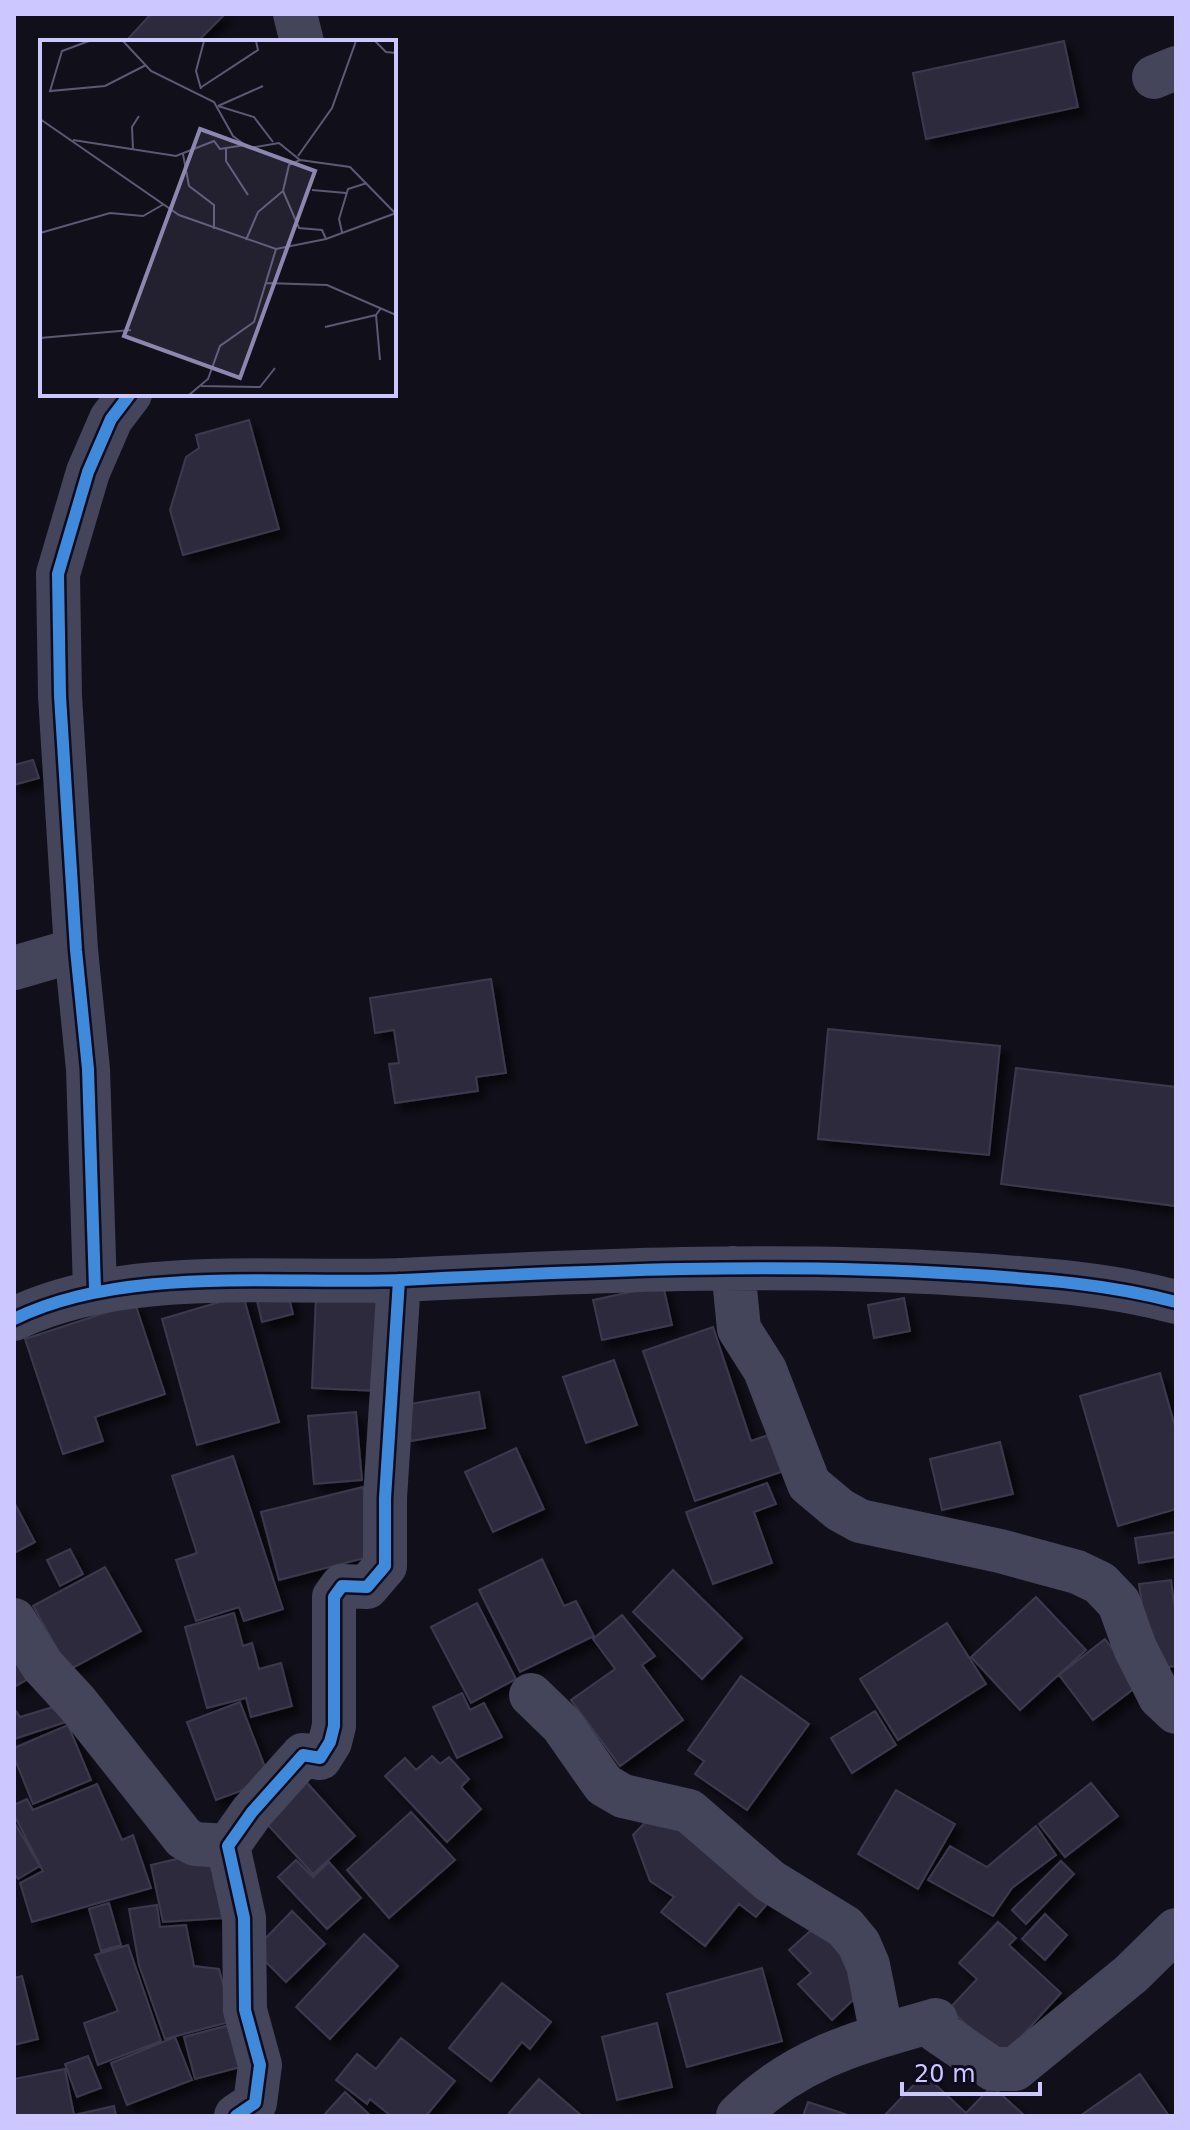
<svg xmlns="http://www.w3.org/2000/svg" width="1190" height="2130" viewBox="0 0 1190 2130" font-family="'DejaVu Sans',sans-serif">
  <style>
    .building { fill: #2f2c3c; stroke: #3c394e; stroke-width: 2; filter: url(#shadow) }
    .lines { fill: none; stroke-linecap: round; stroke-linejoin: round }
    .minor { stroke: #44445a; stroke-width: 44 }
    .cycleway-casing { stroke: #0e0b1d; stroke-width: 17 }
    .cycleway { stroke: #408adc; stroke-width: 12 }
    .inset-road { fill: none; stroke: #5c5975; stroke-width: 2 }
    .view { fill: #8b87ae; fill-opacity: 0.15; stroke: #8b87ae; stroke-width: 4 }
    .inset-edge { fill: none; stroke: #cdc7ff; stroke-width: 4 }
  </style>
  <defs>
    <filter id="shadow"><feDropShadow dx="7" dy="7" stdDeviation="4" flood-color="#0009"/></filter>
  </defs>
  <rect width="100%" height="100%" fill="#110f19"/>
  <!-- building -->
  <path class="building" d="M151 14H225L197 42H125Z
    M1064 41 1078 107 926 139 913 73Z
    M249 420 279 529 183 555 170 510 186 457 199 448 196 435Z
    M33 760 39 778 14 785V765Z
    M491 979 506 1073 476 1077 478 1091 395 1103 389 1064 399 1063 394 1030 375 1033 370 998Z
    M828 1029 1000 1046 989 1155 818 1139Z
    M1016 1068 1176 1087V1206L1001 1184Z
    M286 1285 293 1314 262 1322 255 1292Z
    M663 1285 672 1325 602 1340 593 1300Z
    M243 1295 279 1422 197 1445 162 1319Z
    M316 1296 382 1299 377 1391 312 1388Z
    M904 1298 910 1331 874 1338 868 1305Z
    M135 1303 165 1394 95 1417 103 1441 63 1454 25 1339Z
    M713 1327 751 1441 777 1432 790 1469 695 1501 643 1351Z
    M614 1360 637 1425 586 1443 563 1377Z
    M1160 1373 1176 1430V1509L1118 1526 1080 1396Z
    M479 1392 485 1428 411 1441 404 1405Z
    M356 1412 362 1480 314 1484 308 1416Z
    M1000 1442 1013 1494 942 1510 930 1459Z
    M516 1448 544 1509 493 1532 465 1472Z
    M233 1456 283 1609 244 1621 239 1607 196 1621 176 1560 197 1553 172 1476Z
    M767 1483 776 1504 754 1512 772 1563 713 1584 686 1512Z
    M363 1487 380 1554 279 1580 261 1512Z
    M14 1502 35 1542 14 1553Z
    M1176 1532V1557L1139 1563 1135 1538Z
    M70 1549 83 1574 60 1586 47 1560Z
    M542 1559 564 1606 576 1601 594 1636 520 1672 479 1590Z
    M105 1567 141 1631 69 1670 33 1606Z
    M673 1570 742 1638 702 1679 633 1612Z
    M1171 1580 1176 1617V1666L1151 1669 1139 1584Z
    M1036 1597 1086 1650 1020 1710 971 1657Z
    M477 1603 516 1679 471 1703 431 1627Z
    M234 1613 243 1646 252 1643 259 1669 281 1663 292 1706 251 1717 246 1698 207 1708 185 1627Z
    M622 1615 655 1656 642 1665 683 1720 620 1766 571 1700 615 1669 593 1639Z
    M947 1623 986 1684 898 1740 860 1679Z
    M14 1638 37 1674 14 1687Z
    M1105 1639 1140 1684 1093 1720 1059 1675Z
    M741 1676 809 1724 747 1810 695 1774 704 1761 688 1750Z
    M462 1693 470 1710 484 1703 502 1737 457 1758 433 1707Z
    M69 1702 75 1719 14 1739V1708L20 1717Z
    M240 1702 270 1780 216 1800 187 1722Z
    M875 1711 896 1745 852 1773 831 1738Z
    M68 1725 91 1780 33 1804 14 1757V1748Z
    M432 1756 440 1764 449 1757 469 1779 461 1787 481 1809 447 1842 385 1776 405 1758 416 1770Z
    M300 1775 355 1836 313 1874 257 1813Z
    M1091 1783 1118 1816 1065 1857 1039 1824Z
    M97 1784 122 1840 133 1835 151 1888 32 1922 20 1883 43 1871 14 1815V1805L27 1799 33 1810Z
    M896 1790 955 1824 918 1889 858 1854Z
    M661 1806 774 1896 756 1917 739 1904 705 1946 661 1912 674 1897 650 1881 633 1835Z
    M411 1812 455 1860 389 1918 347 1870Z
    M14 1822 40 1866 18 1879 14 1873Z
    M1036 1826 1056 1855 1012 1888 993 1916 928 1880 950 1846 987 1867Z
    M210 1851 224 1918 163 1922 151 1865Z
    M296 1860 313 1877 329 1862 361 1898 327 1929 278 1877Z
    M1061 1861 1074 1874 1026 1924 1012 1910Z
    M109 1903 121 1945 101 1951 89 1909Z
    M157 1905 160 1927 186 1925 194 1966 219 1969 233 2021 165 2039 139 1965 129 1909Z
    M292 1911 325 1944 286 1982 254 1950Z
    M1045 1914 1067 1935 1045 1960 1022 1939Z
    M998 1922 1016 1938 1009 1945 1061 1993 1003 2057 949 2009 977 1979 959 1963Z
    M817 1925 871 1983 832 2020 798 1984 811 1973 789 1950Z
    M364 1934 398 1966 330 2039 296 2007Z
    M128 1945 161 2041 98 2065 84 2023 118 2011 95 1955Z
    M762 1968 782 2041 687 2067 667 1994Z
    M22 1976 38 2039 14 2045V1978Z
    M502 1983 551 2022 530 2049 522 2042 491 2081 449 2048Z
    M237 2023 248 2065 195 2079 184 2037Z
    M657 2023 672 2087 617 2100 602 2037Z
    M175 2037 192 2080 127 2105 111 2063Z
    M401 2038 455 2081 426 2116H391L370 2099 367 2104 336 2080 357 2054 376 2069Z
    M88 2056 101 2088 77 2097 65 2064Z
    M65 2069 74 2115 114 2106 116 2116H14V2079Z
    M924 2074 966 2113 992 2086 1025 2116H884Z
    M1140 2074 1169 2116H1080Z
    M539 2079 582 2116H513L509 2113Z
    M345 2092 371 2116H323Z
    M808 2102 851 2116H803Z"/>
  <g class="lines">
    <!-- minor -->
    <path class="minor" d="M295 14 302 42
      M1154 77 1176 68
      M14 968 76 950
      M733 1268 739 1329 765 1370 809 1484 840 1510 860 1521 1000 1551 1077 1572 1100 1583 1119 1603 1135 1648 1160 1697 1176 1712
      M95 1289 88 1069 76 950 60 696 58 574 88 472 111 419 130 394
      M14 1319C124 1265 280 1285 401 1280 588 1271 774 1262 961 1274 1034 1279 1105 1283 1176 1302
      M14 1620 42 1665 77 1703 184 1838 195 1844 228 1846
      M531 1695 562 1725 604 1785 623 1796 689 1811 770 1881 845 1927 859 1944 868 1965 882 2035
      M236 2116 255 2103 260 2065 245 2010 244 1918 228 1846 252 1812 303 1755 320 1758 330 1742 334 1726V1597L342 1586 367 1587 385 1566V1498L399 1280
      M738 2116C796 2057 860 2042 936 2020L937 2031 993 2069H1015L1131 1974 1176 1930"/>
    <!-- cycleway casing -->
    <g class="cycleway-casing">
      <path id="cycleway" d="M95 1289 88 1069 76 950 60 696 58 574 88 472 111 419 130 394
        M14 1319C124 1265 280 1285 401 1280 588 1271 774 1262 961 1274 1034 1279 1105 1283 1176 1302
        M236 2116 255 2103 260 2065 245 2010 244 1918 228 1846 252 1812 303 1755 320 1758 330 1742 334 1726V1597L342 1586 367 1587 385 1566V1498L399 1280"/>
    </g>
    <!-- cycleway -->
    <use href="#cycleway" class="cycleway"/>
  </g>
  <!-- overview -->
  <g transform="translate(40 40)">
    <rect width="356" height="356" fill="#110f19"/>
    <path class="inset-road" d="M49 1 22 11 10 51 65 46 106 25M83 1 111 31 174 62 193 96 209 108 239 103 260 120 310 127 355 173M335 1 346 12 356 13M160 48 218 10 216 1M161 49 156 31 164 1M178 66 214 77 233 102M178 66 223 46M0 79 139 175 236 209 286 199 356 173M33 100 136 116 174 101 180 109 205 105M186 109V121L208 155M93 110 92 87 99 76M143 114 149 146 174 165V189M258 116 292 68 316 1M272 150 306 153M243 151 259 188 282 190 286 199M302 192 299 179 308 149 327 143M0 193 70 173 103 176 124 164M206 200 218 172 243 151 249 125 260 120M226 243 287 245 356 275M285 287 336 275M0 298 91 290M340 320 336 275 341 268M161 346 220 347 235 328M149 355 168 339 180 306 214 282 236 209"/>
    <path class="view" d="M160 89 275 131 200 338 84 296Z"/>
    <rect width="356" height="356" class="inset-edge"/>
  </g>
  <!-- border -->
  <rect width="1190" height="2130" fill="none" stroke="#cdc7ff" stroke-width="32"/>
  <!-- scale -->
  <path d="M902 2082v12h138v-12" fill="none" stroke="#cdc7ff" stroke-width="4"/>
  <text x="914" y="2082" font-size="24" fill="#cdc7ff" stroke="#0e0b1d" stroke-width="6" paint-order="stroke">20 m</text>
</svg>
